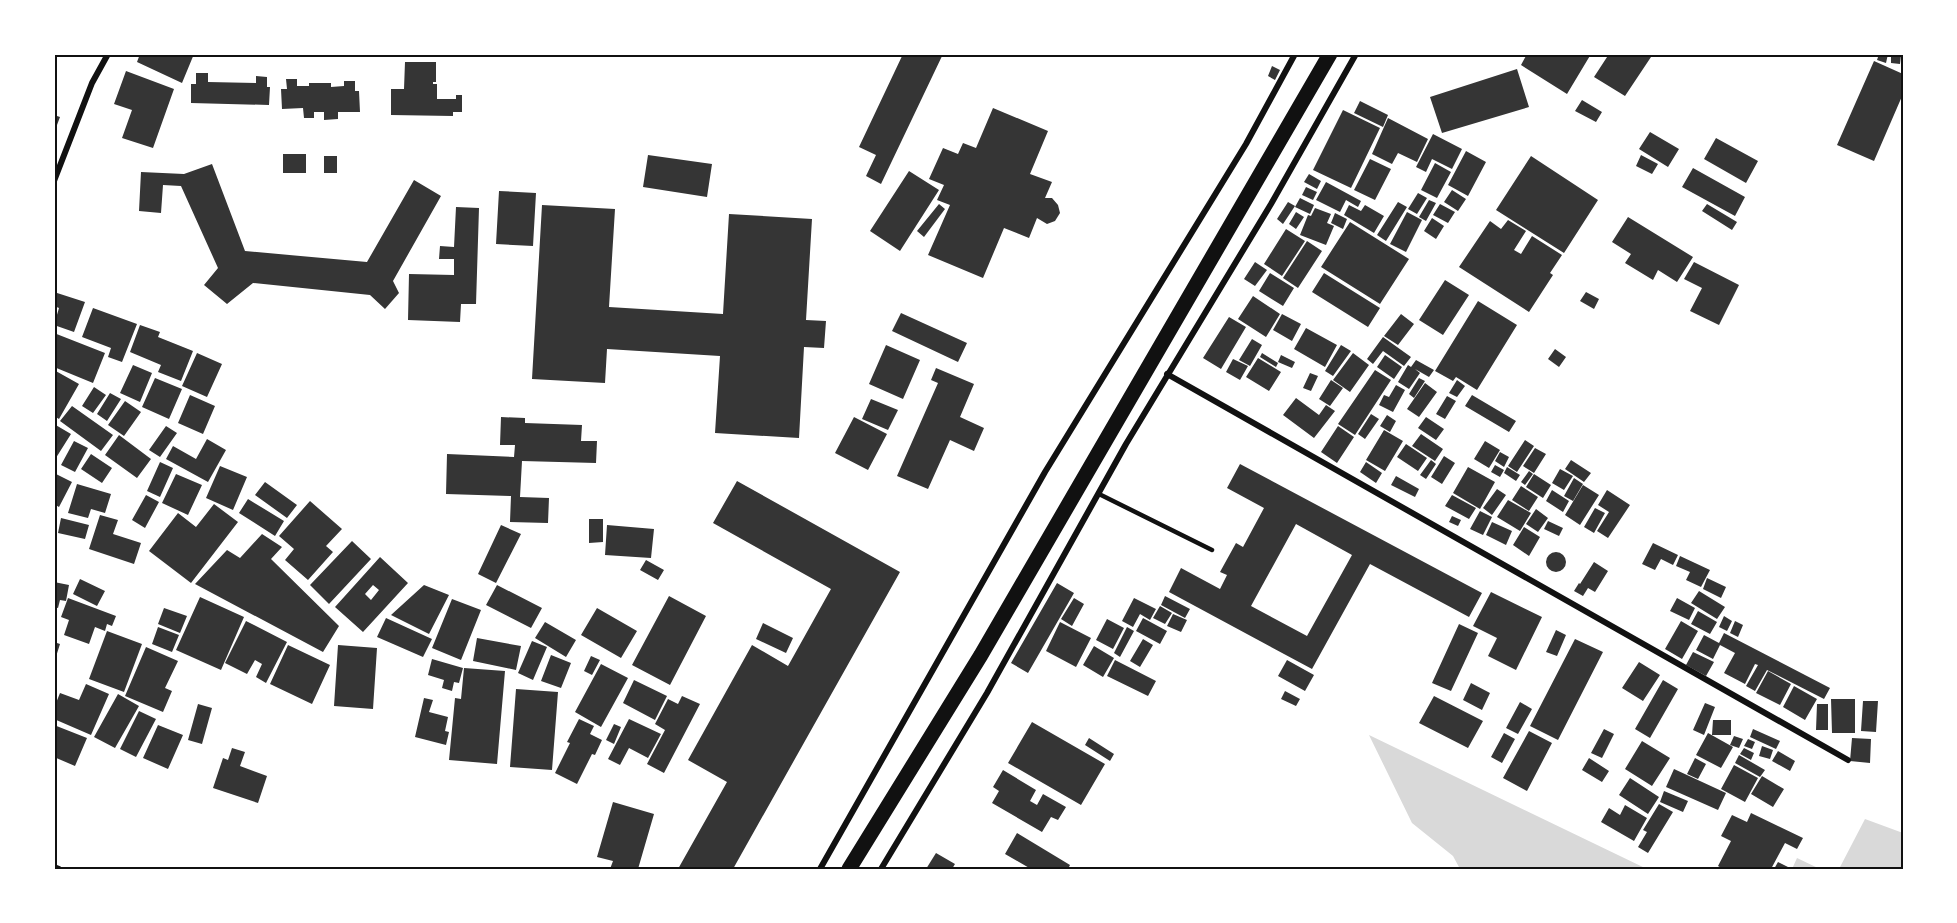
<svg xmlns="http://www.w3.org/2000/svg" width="1957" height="923" viewBox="0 0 1957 923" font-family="Poppins,sans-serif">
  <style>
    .water { fill: #d9d9d9 }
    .building { fill: #353535; fill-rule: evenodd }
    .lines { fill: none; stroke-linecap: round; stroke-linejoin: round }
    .service { stroke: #111; stroke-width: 4.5 }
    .minor { stroke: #111; stroke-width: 6 }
    .primary { stroke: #111; stroke-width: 15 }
    .neatline { fill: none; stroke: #111; stroke-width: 2 }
  </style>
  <rect width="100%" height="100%" fill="#fff"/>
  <!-- water -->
  <path class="water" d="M1369 735 1647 869H1460L1453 856 1412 823Z
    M1865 819 1903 833V869H1839Z
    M1797 858 1820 869H1792Z"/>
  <!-- building -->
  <path class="building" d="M140 54H194L182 83 137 62Z
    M903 54H943L881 184 866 176 876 155 859 147Z
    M1527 54H1591L1567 94 1521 65Z
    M1609 54 1619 56 1620 54H1653L1625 96 1594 77Z
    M1879 54H1888L1886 63 1877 60Z
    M1891 55H1901L1900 64 1891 63Z
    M1874 61 1903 74V94L1874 161 1837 145Z
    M405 62H436V82H433V84H437V99H456V95H462V112H453V116L391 115V89H404Z
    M1272 66 1280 70 1275 80 1268 76Z
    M1517 69 1529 107 1442 133 1430 97Z
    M126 71 174 89 153 148 122 138 132 110 114 104Z
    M196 73H208V82L256 83V76L267 77V87H270L269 105 191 103V84H196Z
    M286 79H297V86H309V83H331V87L344 86V81H355V91H359L360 112H338V119L324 120V112H314V118H304L303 108 282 109 281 89H287Z
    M1582 100 1602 112 1596 122 1575 111Z
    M1360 101 1388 115 1383 127 1354 113Z
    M993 108 1048 131 1030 174 1052 182 1045 198H1052L1058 205 1060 213 1055 221 1047 224 1037 218 1029 238 1004 228 983 278 928 255 950 205 937 200 944 185 929 179 943 148 958 154 963 143 976 148Z
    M1343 110 1380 128 1351 188 1313 170Z
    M54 115 60 117 54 133Z
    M1388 118 1428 139 1417 162 1398 153 1392 164 1372 154Z
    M1650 132 1679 149 1668 167 1639 149Z
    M1433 134 1462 149 1452 169 1432 159 1426 172 1416 167Z
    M1716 138 1758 161 1746 183 1704 159Z
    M1466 151 1486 162 1468 196 1448 185Z
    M283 154H306V173H283Z
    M648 155 712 164 707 197 643 187Z
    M1641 155 1658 164 1652 174 1636 166Z
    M324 156H337V173H324Z
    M1531 156 1598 200 1564 253 1496 210Z
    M1370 159 1391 169 1375 200 1354 190Z
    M1435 163 1451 172 1437 198 1421 190Z
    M212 164 245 251 367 262 414 180 441 196 393 281 399 293 385 309 370 295 253 283 227 304 204 285 218 268 181 186 163 185 161 213 139 211 141 172 184 174Z
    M1693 168 1745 197 1735 216 1682 187Z
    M909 171 939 190 900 251 870 231Z
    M1309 174 1321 181 1317 189 1304 182Z
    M1326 182 1361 201 1358 207 1346 200 1340 212 1316 200Z
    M1306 187 1317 192 1313 200 1302 195Z
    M1452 190 1466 199 1458 211 1444 202Z
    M499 191 536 193 533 246 496 244Z
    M1418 193 1427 198 1417 214 1408 209Z
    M1300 198 1314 205 1310 214 1295 207Z
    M1429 200 1436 203 1426 221 1419 217Z
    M1288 202 1295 206 1283 224 1277 219Z
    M1398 202 1407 207 1386 241 1377 235Z
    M939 204 945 209 924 237 917 231Z
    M1440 204 1455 212 1448 223 1433 215Z
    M1707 204 1737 222 1732 230 1702 211Z
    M542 205 615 209 609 307 723 314 729 214 812 219 806 320 826 321 824 348 804 347 799 438 715 433 720 356 607 349 605 383 532 379Z
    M1349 205 1361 211 1365 205 1384 216 1374 233 1344 215Z
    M456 207 479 208 476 304H461L460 322 408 320 409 274 454 275V259H439L440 246 454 247Z
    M1315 208 1331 214 1327 223 1334 226 1326 245 1300 235 1308 215 1311 216Z
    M1296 212 1304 217 1296 229 1289 224Z
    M1407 212 1422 220 1406 252 1390 244Z
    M1335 213 1347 219 1343 229 1331 223Z
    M1628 217 1693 257 1677 282 1658 270 1653 280 1625 263 1631 254 1612 242Z
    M1432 218 1444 226 1436 239 1424 231Z
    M1508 220 1526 231 1514 250 1521 254 1532 236 1562 255 1550 273 1553 275 1529 312 1459 267 1490 221 1501 229Z
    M1350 222 1409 259 1380 304 1321 267Z
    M1286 229 1305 241 1282 276 1264 264Z
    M1307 241 1322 251 1298 288 1283 278Z
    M1255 262 1267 270 1255 286 1244 279Z
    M1694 262 1739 285 1719 325 1690 311 1702 288 1684 279Z
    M1270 273 1294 288 1283 306 1259 291Z
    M1324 273 1380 308 1368 327 1312 292Z
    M1445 280 1469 295 1443 335 1419 320Z
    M54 292 85 302 74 332 54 325 59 308 54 306Z
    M1586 292 1599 299 1594 309 1580 301Z
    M1253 296 1280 314 1266 337 1238 319Z
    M1478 301 1517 325 1477 390 1456 377 1453 381 1435 371Z
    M93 308 137 324 122 362 108 357 111 348 82 337Z
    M901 313 967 343 958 362 892 331Z
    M1282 314 1301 324 1292 341 1273 330Z
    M1401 314 1414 324 1398 345 1384 336Z
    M1229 317 1246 327 1221 369 1203 358Z
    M140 325 160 332 158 337 193 351 181 381 158 372 161 365 130 352Z
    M1306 328 1337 345 1325 367 1294 349Z
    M54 333 105 353 93 383 54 367Z
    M1383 337 1411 357 1404 366 1383 351 1373 364 1367 359Z
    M1252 339 1262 345 1250 366 1239 360Z
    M886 345 920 360 903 399 869 384Z
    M1341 345 1351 351 1333 376 1325 371Z
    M1555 349 1566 357 1559 367 1548 359Z
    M197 353 222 364 207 397 182 386Z
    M1262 353 1278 363 1276 367 1260 357Z
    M1353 353 1369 365 1350 392 1333 380Z
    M1281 355 1295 362 1292 368 1278 362Z
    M1385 355 1402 367 1394 379 1377 367Z
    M1258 358 1281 372 1269 391 1246 377Z
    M1233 359 1248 366 1240 380 1226 372Z
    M1416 360 1434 370 1429 377 1415 369 1420 373 1409 389 1398 382 1408 365 1411 367Z
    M133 365 152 373 140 402 120 393Z
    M936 368 974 384 960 417 984 428 974 451 950 440 928 489 897 476 938 383 931 380Z
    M54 370 79 384 59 419 54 416Z
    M1375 370 1391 380 1355 435 1338 424Z
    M1310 373 1318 376 1311 391 1303 388Z
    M155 378 182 389 169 419 142 407Z
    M1419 378 1425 381 1414 398 1409 394Z
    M1331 380 1343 388 1330 406 1319 399Z
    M1457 380 1465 386 1457 397 1449 393Z
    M1425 383 1437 392 1419 417 1407 409Z
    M1396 385 1405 390 1393 412 1379 405 1384 395 1389 397Z
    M94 387 106 395 93 413 82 406Z
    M110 393 121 399 107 421 97 414Z
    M190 395 215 406 203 434 178 423Z
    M1472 395 1516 421 1509 432 1465 406Z
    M1447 396 1456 401 1445 419 1436 414Z
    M1296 398 1319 415 1326 405 1335 411 1314 438 1283 415Z
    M871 399 898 410 888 430 862 419Z
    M125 401 141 412 124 436 108 425Z
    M72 406 113 435 101 451 60 421Z
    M1371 414 1379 419 1365 439 1358 434Z
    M1387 415 1396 421 1390 432 1380 426Z
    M501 417 525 418V423L582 425 581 441H597L596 463 522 461 520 497 549 498 548 523 510 522 511 496 446 494 447 454 514 457 515 445H500Z
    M854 417 887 434 868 470 835 453Z
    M1426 417 1444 429 1436 440 1418 428Z
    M54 424 71 434 54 461Z
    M166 426 177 433 160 457 149 450Z
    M1338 426 1354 437 1337 463 1321 452Z
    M1384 430 1403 441 1385 471 1366 460Z
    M1421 434 1443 449 1435 461 1412 446Z
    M119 435 151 459 137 478 105 455Z
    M207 439 226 450 208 482 166 459 173 446 196 459Z
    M1525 440 1534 446 1517 472 1508 466Z
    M74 441 88 448 75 472 61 465Z
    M1485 441 1500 450 1489 468 1474 459Z
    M1406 444 1427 458 1418 471 1397 457Z
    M1535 448 1546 454 1534 473 1523 466Z
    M1500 452 1509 457 1504 467 1495 461Z
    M91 454 112 468 102 483 81 469Z
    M1444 456 1455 463 1442 484 1431 477Z
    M1431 460 1436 464 1426 479 1420 475Z
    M1571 460 1591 473 1584 482 1565 469Z
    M160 462 173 468 160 497 147 491Z
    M1366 462 1382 473 1376 483 1360 472Z
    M1240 464 1482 593 1469 617 1370 564 1312 669 1169 592 1181 568 1220 589 1227 575 1220 572 1236 543 1243 547 1264 508 1227 488ZM1296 524 1352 555 1307 636 1251 606Z
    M1495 465 1504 470 1500 477 1491 472Z
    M220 466 247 477 233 510 206 498Z
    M1468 467 1495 482 1480 509 1453 493Z
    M1507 467 1520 475 1516 481 1504 473Z
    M1560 469 1573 476 1564 490 1552 483Z
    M1529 471 1533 474 1525 485 1521 482Z
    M54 473 72 482 59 507 54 504Z
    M176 474 202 485 188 515 162 503Z
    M1534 474 1551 485 1543 498 1526 487Z
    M1396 476 1419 489 1415 497 1391 485Z
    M1574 478 1583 484 1573 501 1564 496Z
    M737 481 900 572 733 869H678L727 782 688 760 752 645 788 666 831 589 713 523Z
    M265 482 297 505 287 518 255 495Z
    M77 484 111 494 105 513 91 509 88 518 68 513Z
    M1583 485 1599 495 1580 525 1565 515Z
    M1521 486 1538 497 1529 511 1512 500Z
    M1497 489 1506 495 1492 515 1483 508Z
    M1552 490 1569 501 1563 512 1546 501Z
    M1607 490 1630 505 1608 538 1597 531 1609 512 1598 505Z
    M146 495 159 502 145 528 132 520Z
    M1452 495 1476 508 1469 519 1445 506Z
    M248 499 284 521 275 536 239 513Z
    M1508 500 1531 513 1520 531 1497 517Z
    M310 501 342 529 326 546 333 552 308 580 285 560 294 549 279 536Z
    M214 504 238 522 191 583 149 551 178 513 196 527Z
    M1595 508 1605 513 1594 533 1584 527Z
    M1536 509 1548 518 1538 532 1526 524Z
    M1480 511 1492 517 1483 535 1470 529Z
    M100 515 118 520 113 534 141 543 134 564 89 549Z
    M1452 516 1461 520 1458 526 1449 522Z
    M61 518 89 525 85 539 58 533Z
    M589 519H603V542L589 543Z
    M1548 521 1563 528 1559 536 1544 529Z
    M1492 522 1512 531 1506 545 1486 535Z
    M501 525 521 534 496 583 478 574Z
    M607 525 654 529 651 558 605 555Z
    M1524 527 1540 537 1529 556 1513 545Z
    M262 534 282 547 271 559 339 626 323 652 195 584 227 550 240 558Z
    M352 541 371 559 329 604 310 585Z
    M1653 543 1678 555 1673 565 1661 559 1655 570 1642 564Z
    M1546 562a10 10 0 1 1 20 0a10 10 0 1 1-20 0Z
    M1680 556 1710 570 1701 587 1686 580 1690 572 1676 566Z
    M380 557 408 583 363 632 335 607ZM373 585 379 590 371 600 365 594Z
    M646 560 664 570 658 580 640 570Z
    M1594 562 1608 571 1595 592 1588 588 1583 596 1574 591 1579 583 1580 584Z
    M1707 578 1726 587 1721 598 1703 589Z
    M80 579 105 591 97 606 73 594Z
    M54 582 69 585 66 601 60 600 58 608 54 607Z
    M1057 583 1074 593 1028 673 1011 663Z
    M424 585 449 595 429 634 391 615Z
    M497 585 542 608 531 628 486 605Z
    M1699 591 1725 607 1717 619 1691 603Z
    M1491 592 1542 617 1516 670 1488 656 1497 638 1473 626Z
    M669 596 706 616 670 685 632 665Z
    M1165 596 1190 609 1185 618 1161 605Z
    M200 597 244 617 221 670 176 650Z
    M68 598 116 616 112 626 107 624 105 631 95 627 89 644 64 635 69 620 61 617Z
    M1074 598 1084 604 1072 626 1061 619Z
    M1134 598 1156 609 1150 620 1140 614 1133 627 1122 621Z
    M1677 598 1695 608 1689 620 1670 611Z
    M452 599 481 610 461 660 432 648Z
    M1160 606 1172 613 1165 624 1153 618Z
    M164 608 187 616 180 633 158 624Z
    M597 608 637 631 621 658 581 635Z
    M1698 611 1717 622 1710 634 1691 624Z
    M1173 614 1187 620 1181 632 1167 626Z
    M1724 616 1732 621 1727 631 1719 627Z
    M386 618 432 639 423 657 377 637Z
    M1143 618 1167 631 1160 644 1136 631Z
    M1107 619 1124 628 1113 649 1096 640Z
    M246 621 287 642 266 683 256 677 262 664 255 660 247 674 225 663Z
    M1681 621 1698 631 1682 659 1665 649Z
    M1735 621 1743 625 1738 637 1730 633Z
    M545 622 576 640 566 657 535 638Z
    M1060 622 1091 638 1076 667 1046 651Z
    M763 623 793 638 786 653 756 639Z
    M1459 624 1478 633 1451 691 1432 683Z
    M158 627 179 635 172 652 152 644Z
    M1127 627 1134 631 1120 657 1114 653Z
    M1556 630 1566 635 1557 656 1546 652Z
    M107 631 142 644 124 692 89 679Z
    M1724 633 1830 688 1824 699 1767 670 1755 691 1746 686 1758 665 1755 664 1745 684 1724 673 1735 653 1720 645 1713 659 1696 650 1704 635 1719 643Z
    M477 638 521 646 516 670 473 661Z
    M1143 639 1153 645 1140 667 1130 661Z
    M1575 639 1603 652 1558 740 1530 726Z
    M532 641 547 647 533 680 518 673Z
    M54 642 60 644 54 663Z
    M288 645 330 665 312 704 270 684Z
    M338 645 377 648 373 709 334 706Z
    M1094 646 1114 658 1103 677 1083 665Z
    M146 647 178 661 165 688 172 691 163 712 125 696Z
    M1693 652 1714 662 1706 676 1686 665Z
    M551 655 571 663 561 688 541 681Z
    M591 656 600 660 592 675 584 671Z
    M432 659 463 668 459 683 454 682 452 691 442 688 444 680 428 675Z
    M1115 660 1156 681 1148 696 1107 676Z
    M1287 660 1314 675 1305 691 1278 676Z
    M1639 662 1660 675 1643 701 1622 688Z
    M601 664 628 678 601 727 575 712Z
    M464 668 505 671 497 764 449 760 455 698 461 699Z
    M1768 671 1791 684 1780 705 1756 693Z
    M634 680 667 696 655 720 623 703Z
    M1663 680 1678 689 1650 738 1635 729Z
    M1471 683 1490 693 1482 710 1463 700Z
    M86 684 109 694 91 735 54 719V708L60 693 79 700Z
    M1794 686 1817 699 1805 720 1783 707Z
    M516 689 558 692 552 770 510 767Z
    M1285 691 1300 699 1296 706 1281 699Z
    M118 694 139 706 115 748 94 737Z
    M682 696 700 704 664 773 647 764 665 730 655 724 668 699 678 704Z
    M1434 696 1483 721 1468 748 1419 723Z
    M424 698 433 700 429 712 448 717 445 731 449 732 446 745 415 737Z
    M1831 699H1855V733H1832Z
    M1863 701H1878L1876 732 1861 731Z
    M1520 702 1532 709 1518 734 1506 728Z
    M1705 703 1715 707 1704 735 1693 730Z
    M198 704 212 708 202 744 188 740Z
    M1817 704H1828V730H1816Z
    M139 711 156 719 136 757 120 749Z
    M579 719 594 726 590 734 602 740 595 755 592 754 577 784 555 773 570 743 567 742Z
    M629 719 661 734 648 758 629 748 620 765 608 759Z
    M1713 720H1731V735H1712Z
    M1032 722 1105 764 1081 805 1008 763Z
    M614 724 621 727 614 744 606 740Z
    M54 725 87 738 75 766 54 757Z
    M158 725 183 735 168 769 143 758Z
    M1604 729 1614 734 1602 758 1591 753Z
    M1753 729 1780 741 1776 749 1750 737Z
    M1529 731 1552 743 1527 791 1503 778Z
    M1504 733 1515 739 1502 763 1491 757Z
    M1708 733 1733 747 1721 768 1696 755Z
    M1734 736 1743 739 1739 748 1730 745Z
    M1089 738 1114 754 1110 761 1085 745Z
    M1852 738 1871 739 1870 763 1850 761Z
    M1748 739 1755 742 1752 749 1744 746Z
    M1642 741 1670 758 1652 786 1625 769Z
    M1762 746 1773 750 1770 759 1759 756Z
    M232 748 245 752 240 766 267 776 258 803 213 788 223 758 228 760Z
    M1744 748 1754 753 1751 760 1740 754Z
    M1778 751 1795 761 1790 771 1772 761Z
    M1739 755 1765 770 1760 777 1735 763Z
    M1589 758 1609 771 1602 782 1582 770Z
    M1695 758 1706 764 1698 779 1687 774Z
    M1734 765 1758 778 1745 802 1721 789Z
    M1674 769 1726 793 1718 810 1666 787Z
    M1003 770 1036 790 1030 801 1037 805 1043 794 1066 807 1058 820 1051 817 1042 832 992 803 999 791 993 787Z
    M1762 776 1784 789 1773 807 1751 794Z
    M1630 778 1659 797 1648 814 1619 795Z
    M1664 791 1688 801 1683 812 1660 802Z
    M613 802 654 814 638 869H610L613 861 597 857Z
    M1659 804 1673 812 1648 853 1638 847 1647 832 1643 830Z
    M1625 805 1647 818 1634 841 1601 822 1609 808 1620 815Z
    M1751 813 1803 838 1797 849 1785 843 1771 869H1723L1718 866 1731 841 1721 836 1732 815 1747 822Z
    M1017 833 1070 865 1068 869H1031L1005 854Z
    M936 853 955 864 952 869H926Z
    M1778 862 1792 869H1774Z"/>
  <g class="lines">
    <!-- service -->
    <path class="service" d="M1099 494 1212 550"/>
    <!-- minor -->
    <path class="minor" d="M54 181 92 83 108 54
      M1167 374 1848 760
      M54 867 59 869
      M820 869 1045 472 1246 144 1295 54
      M881 869 987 693 1126 444 1271 204 1356 54"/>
    <!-- primary -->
    <path class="primary" d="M849 869 981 655 1330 54"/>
  </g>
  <!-- border -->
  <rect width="1957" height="923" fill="none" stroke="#ffffff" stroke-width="111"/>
  <rect x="56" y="56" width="1846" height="812" class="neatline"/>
</svg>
